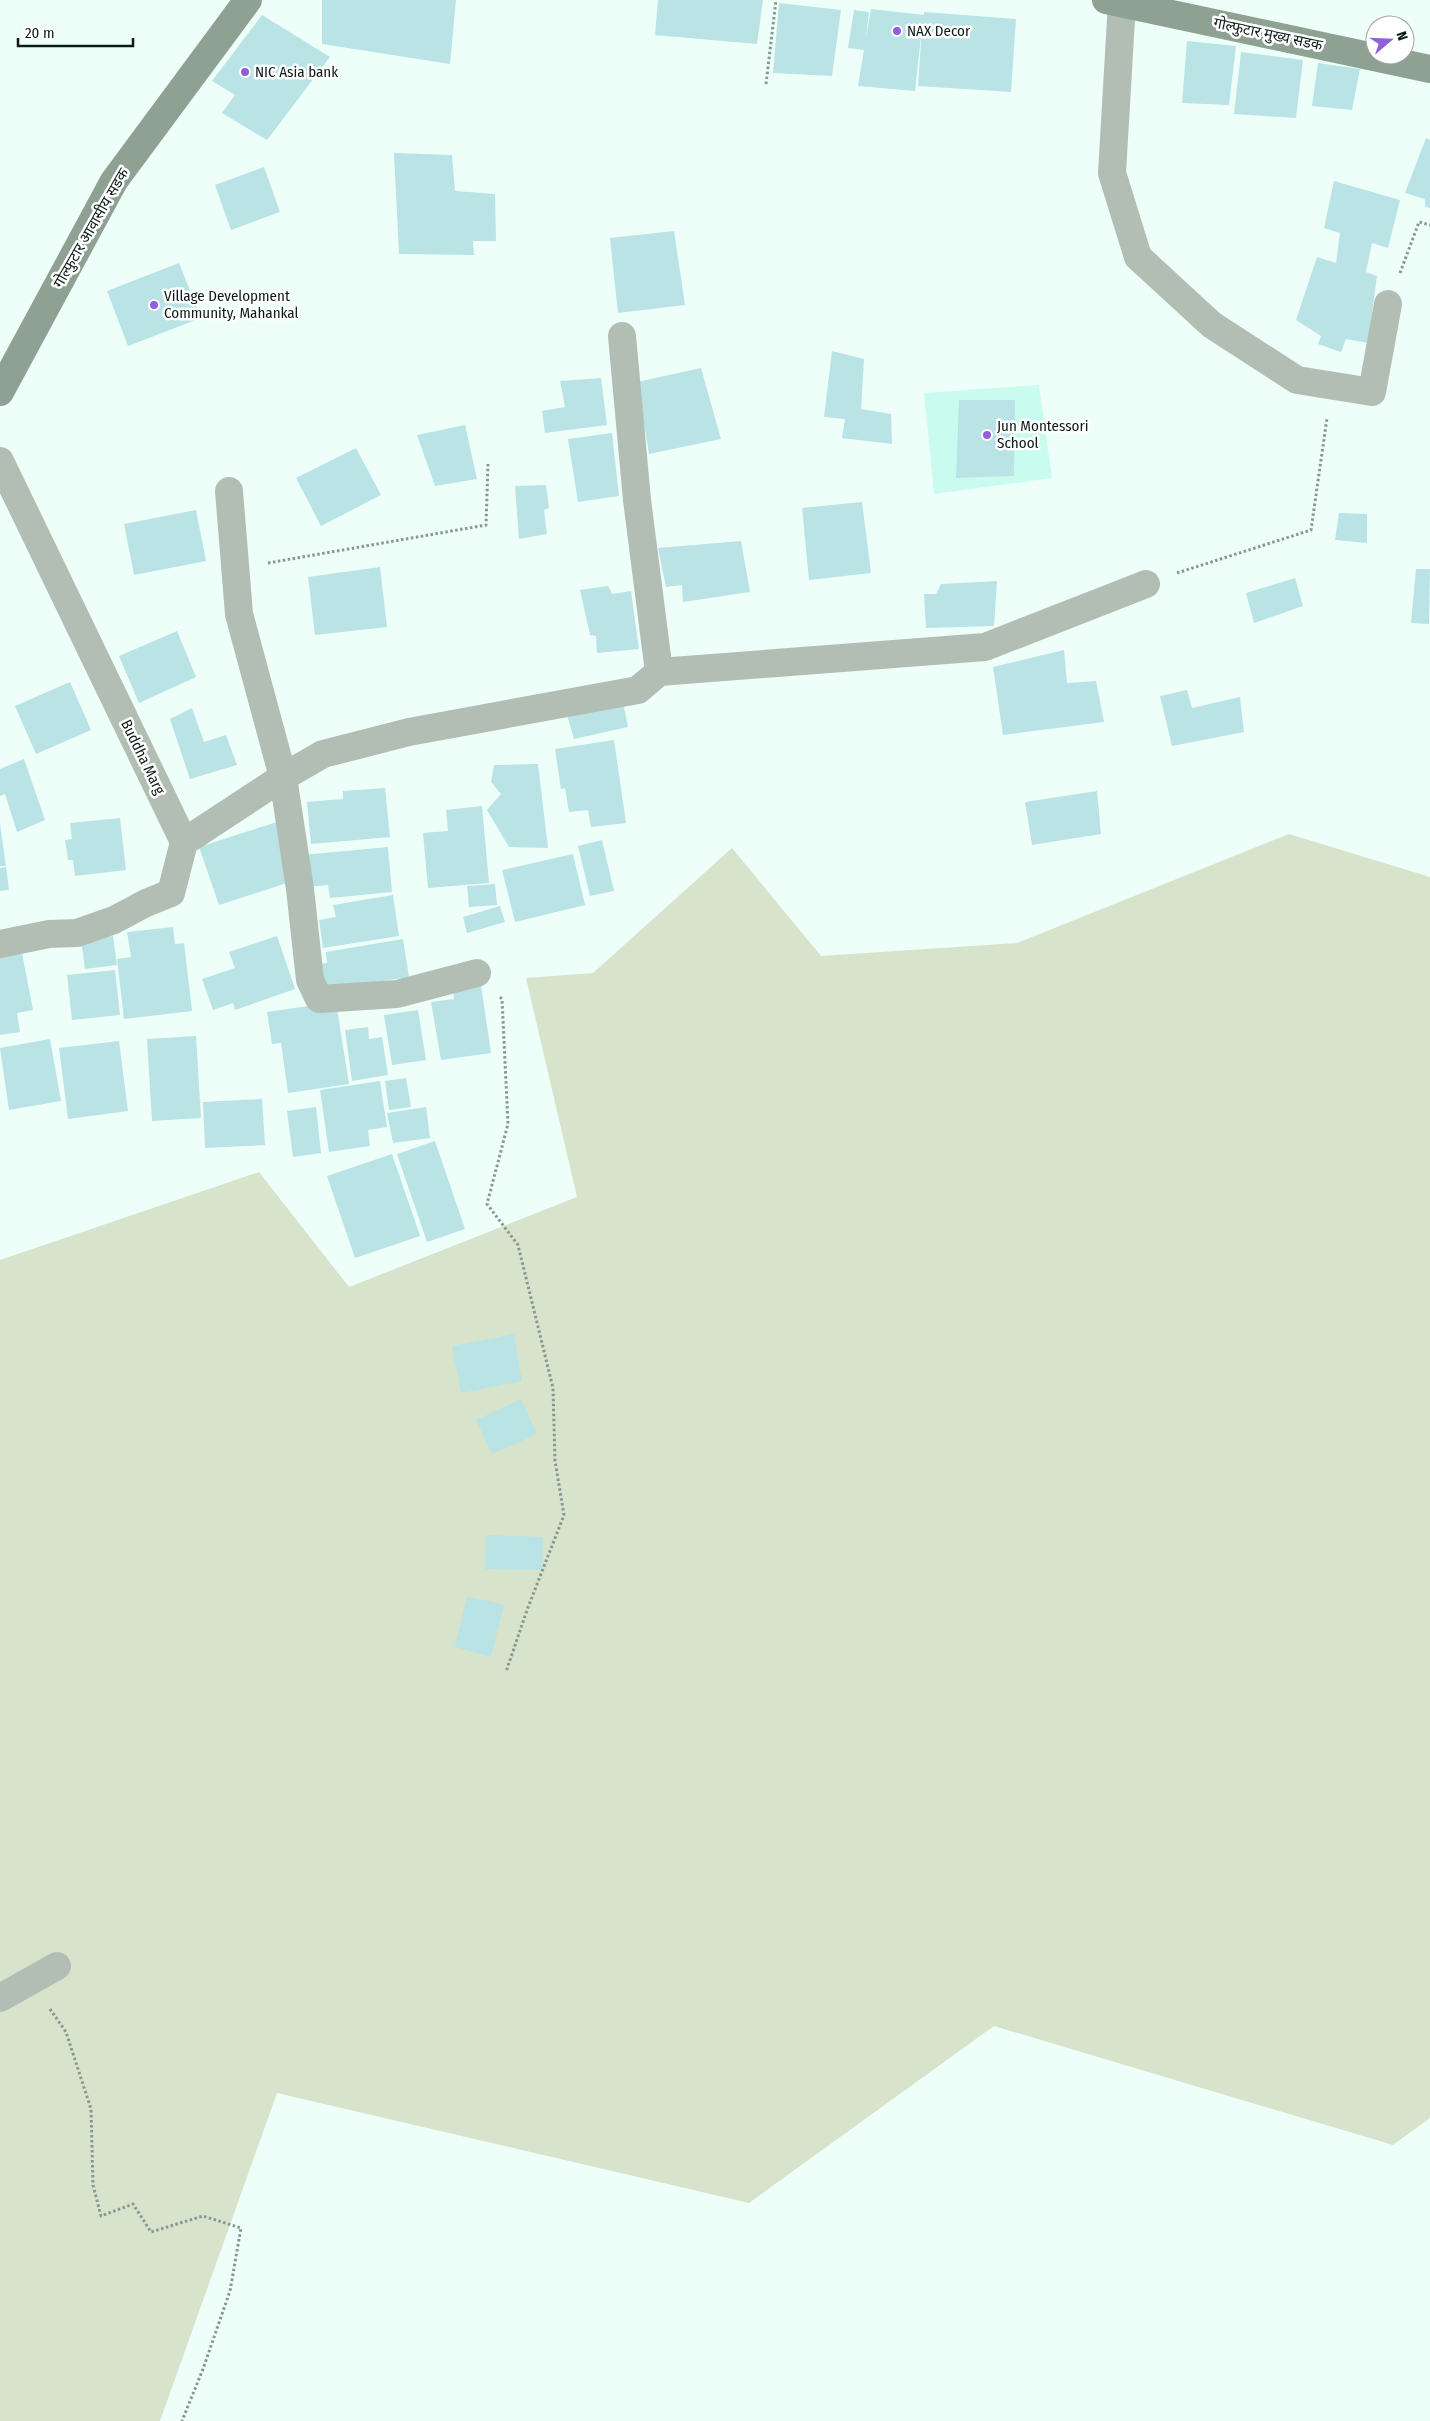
<svg xmlns="http://www.w3.org/2000/svg" width="1430" height="2421" viewBox="0 0 1430 2421" font-family="'Fira Sans Condensed','Noto Sans Devanagari',sans-serif">
  <style>
    .built { fill: #c9fcee }
    .green { fill: #d8e3cb }
    .building { fill: #b9e3e5 }
    .lines { fill: none; stroke-linecap: round; stroke-linejoin: round }
    .path { stroke: #879793; stroke-width: 3; stroke-dasharray: 2.5 2.5; stroke-linecap: butt }
    .minor { stroke: #b2beb4; stroke-width: 28 }
    .secondary { stroke: #8fa193; stroke-width: 28 }
    .poi-dot { fill: #8f60da; stroke: #fff; stroke-width: 2 }
    .labels { text-anchor: middle; stroke-width: 5; stroke-linejoin: round; paint-order: stroke }
    .poi-label { font-size: 15px; fill: #0c1b18; stroke: #fff; text-anchor: start }
    .street-label { font-size: 15px; fill: #0c1b18; stroke: #fff }
  </style>
  <rect width="100%" height="100%" fill="#eefef9"/>
  <!-- built -->
  <path class="built" d="M1039 385 1052 478 934 494 924 393Z"/>
  <!-- green -->
  <path class="green" d="M1289 834 1430 877V2118L1393 2145 994 2026 749 2203 277 2093 160 2421H0V1260L259 1172 349 1287 577 1197 526 978 593 973 732 848 821 956 1017 943Z"/>
  <!-- building -->
  <path class="building" d="M322 0H456L450 64 322 44Z
    M658 0H763L757 44 655 35Z
    M779 3 841 10 832 76 773 73Z
    M871 9 924 15V12L1016 19 1011 92 918 86 922 27 915 91 858 86 864 50 848 48 854 10 869 12 866 38Z
    M262 15 330 57 267 140 222 113 235 95 212 81Z
    M1187 41 1236 46 1229 105 1182 103Z
    M1241 52 1303 60 1296 118 1234 114Z
    M1318 63 1360 69 1352 110 1312 106Z
    M1426 138 1430 140V208L1425 207V199L1405 193Z
    M394 153 452 155 455 191 495 194 496 241H473L474 255 399 254Z
    M264 167 280 212 231 230 215 185Z
    M1334 181 1400 200 1388 248 1372 243 1366 272 1377 276 1368 343 1346 339 1341 352 1318 344 1321 336 1296 320 1317 257 1336 263 1340 233 1324 228Z
    M674 231 685 305 618 313 610 238Z
    M179 263 201 318 128 346 107 291Z
    M832 351 864 359 861 409 891 414 892 444 842 438 845 419 824 417Z
    M701 368 721 439 649 454 637 382Z
    M601 378 607 425 545 433 542 411 565 407 560 381Z
    M959 400H1015L1014 476 956 478Z
    M465 425 477 479 435 486 417 435Z
    M612 433 619 496 578 502 568 439Z
    M356 448 381 495 321 526 296 478Z
    M546 485 549 508 544 510 547 534 519 539 515 486Z
    M862 502 871 573 809 580 802 508Z
    M196 510 206 561 134 575 124 524Z
    M1339 513 1367 514V543L1335 540Z
    M741 541 750 592 683 602 682 585 666 587 658 548Z
    M380 567 387 627 315 635 308 577Z
    M1416 569H1430L1429 624 1411 623Z
    M1295 578 1303 606 1254 623 1246 593Z
    M997 581 994 626 926 628 924 594H936L941 584Z
    M608 586 612 594 631 591 639 649 597 653 596 636 590 635 580 590Z
    M177 631 196 677 139 703 119 656Z
    M1064 650 1067 683 1096 681 1104 722 1003 735 993 667Z
    M70 682 91 730 36 754 15 706Z
    M1187 690 1192 708 1240 697 1244 732 1172 746 1160 696Z
    M623 702 628 727 574 739 567 715Z
    M192 708 204 742 226 735 237 765 190 779 170 719Z
    M614 740 626 823 591 827 588 810 569 812 565 788 561 789 555 749Z
    M24 759 45 820 17 832 5 794 0 796V769Z
    M538 764 548 848 509 847 487 810 501 794 491 782 494 765Z
    M385 788 390 837 311 844 307 802 343 799V791Z
    M1097 791 1101 834 1032 845 1025 802Z
    M482 806 489 883 428 888 423 833 448 831 446 810Z
    M120 818 126 870 75 876 73 860H68L65 840 72 839 70 823Z
    M277 822 296 880 219 905 199 847Z
    M0 824 6 866H0Z
    M602 840 614 891 590 896 578 846Z
    M388 847 392 892 330 898 328 885 305 887 302 855Z
    M573 854 585 905 515 922 502 870Z
    M6 867 9 890 0 891V868Z
    M495 884 497 905 469 907 467 886Z
    M393 895 399 936 323 948 319 920 336 917 333 905Z
    M500 906 505 922 467 933 463 917Z
    M173 927 175 944 184 943 192 1011 124 1019 117 959 131 957 127 932Z
    M113 936 117 965 85 969 81 940Z
    M277 936 295 989 235 1010 233 1003 213 1010 202 979 235 968 229 952Z
    M403 939 409 977 323 990 319 964 327 963 326 952Z
    M22 953 33 1010 17 1013 20 1032 0 1035V957Z
    M115 970 120 1015 72 1020 67 975Z
    M481 985 491 1053 441 1060 431 1002 454 999 453 989Z
    M336 1002 349 1084 288 1093 281 1043 272 1044 267 1012Z
    M418 1010 426 1060 392 1065 384 1015Z
    M368 1027 369 1039 382 1037 388 1075 352 1081 345 1030Z
    M196 1036 201 1118 152 1121 147 1039Z
    M50 1039 61 1101 9 1110 0 1048Z
    M119 1041 128 1111 68 1119 59 1048Z
    M406 1078 411 1107 389 1110 385 1081Z
    M380 1081 387 1127 368 1130 370 1146 329 1152 320 1090Z
    M262 1099 265 1145 205 1148 203 1102Z
    M316 1107 321 1153 293 1157 287 1111Z
    M426 1107 430 1138 393 1143 387 1113Z
    M435 1141 465 1229 427 1242 397 1154Z
    M392 1154 420 1236 355 1258 327 1176Z
    M514 1334 522 1381 461 1393 452 1346Z
    M521 1399 537 1434 492 1454 476 1420Z
    M486 1535 543 1537 542 1570 485 1569Z
    M467 1596 504 1605 491 1657 455 1647Z"/>
  <g class="lines">
    <!-- path -->
    <path class="path" d="M766 84 776 0
      M1400 273 1419 222 1430 225
      M268 563 486 525 488 464
      M1177 573 1311 530 1327 418
      M500 997 502 999 508 1124 487 1204 518 1245 553 1388 555 1461 564 1515 527 1610 506 1672
      M50 2009 66 2032 91 2109 93 2185 101 2216 133 2204 151 2232 203 2216 241 2228 230 2291 203 2369 182 2421"/>
    <!-- minor -->
    <path class="minor" d="M1122 2 1112 173 1138 257 1212 325 1297 380 1372 392 1388 304
      M622 336 637 500 659 672
      M0 461 184 842 171 893 146 903 114 920 77 933 49 934 0 944
      M229 491 239 614 283 777 300 889 310 980 319 999 397 994 477 973
      M184 842 283 777 323 754 409 732 638 690 659 672 985 647 1146 584
      M0 1998 57 1966"/>
    <!-- secondary -->
    <path class="secondary" d="M1106 0 1430 69
      M0 392 114 181 248 0"/>
  </g>
  <!-- markers -->
  <g class="poi-dot">
    <circle cx="897" cy="31" r="5"/>
    <circle cx="245" cy="72" r="5"/>
    <circle cx="154" cy="305" r="5"/>
    <circle cx="987" cy="435" r="5"/>
  </g>
  <g class="labels">
    <!-- poi labels -->
    <g class="poi-label">
      <text x="907" y="36">NAX Decor</text>
      <text x="255" y="77">NIC Asia bank</text>
      <text x="164" y="301">Village Development<tspan x="164" dy="17">Community, Mahankal</tspan></text>
      <text x="997" y="431">Jun Montessori<tspan x="997" dy="17">School</tspan></text>
    </g>
    <!-- street labels -->
    <g class="street-label">
      <text transform="translate(1268 34) rotate(12)" y="5">गोल्फुटार मुख्य सडक</text>
      <text transform="translate(91 228) rotate(-60)" y="5">गोल्फुटार आवासीय सडक</text>
      <text transform="translate(143 757) rotate(64)" y="5">Buddha Marg</text>
    </g>
  </g>
  <!-- north arrow -->
  <g transform="translate(1390 40) rotate(71)"><circle r="24" fill="#ffffff" stroke="#9ea4a3"/>
  <path d="M0-4L9 19L0 12L-9 19Z" fill="#8f60da"/>
  <text y="-8" font-size="14" font-weight="bold" text-anchor="middle" fill="#0c1b18">N</text>
  </g>
  <!-- scale -->
  <path d="M18 38v8h115v-8" fill="none" stroke="#0c1b18" stroke-width="2.5"/>
  <text x="25" y="38" font-size="15" fill="#0c1b18" stroke="#ffffff" stroke-width="4" paint-order="stroke">20 m</text>
</svg>
